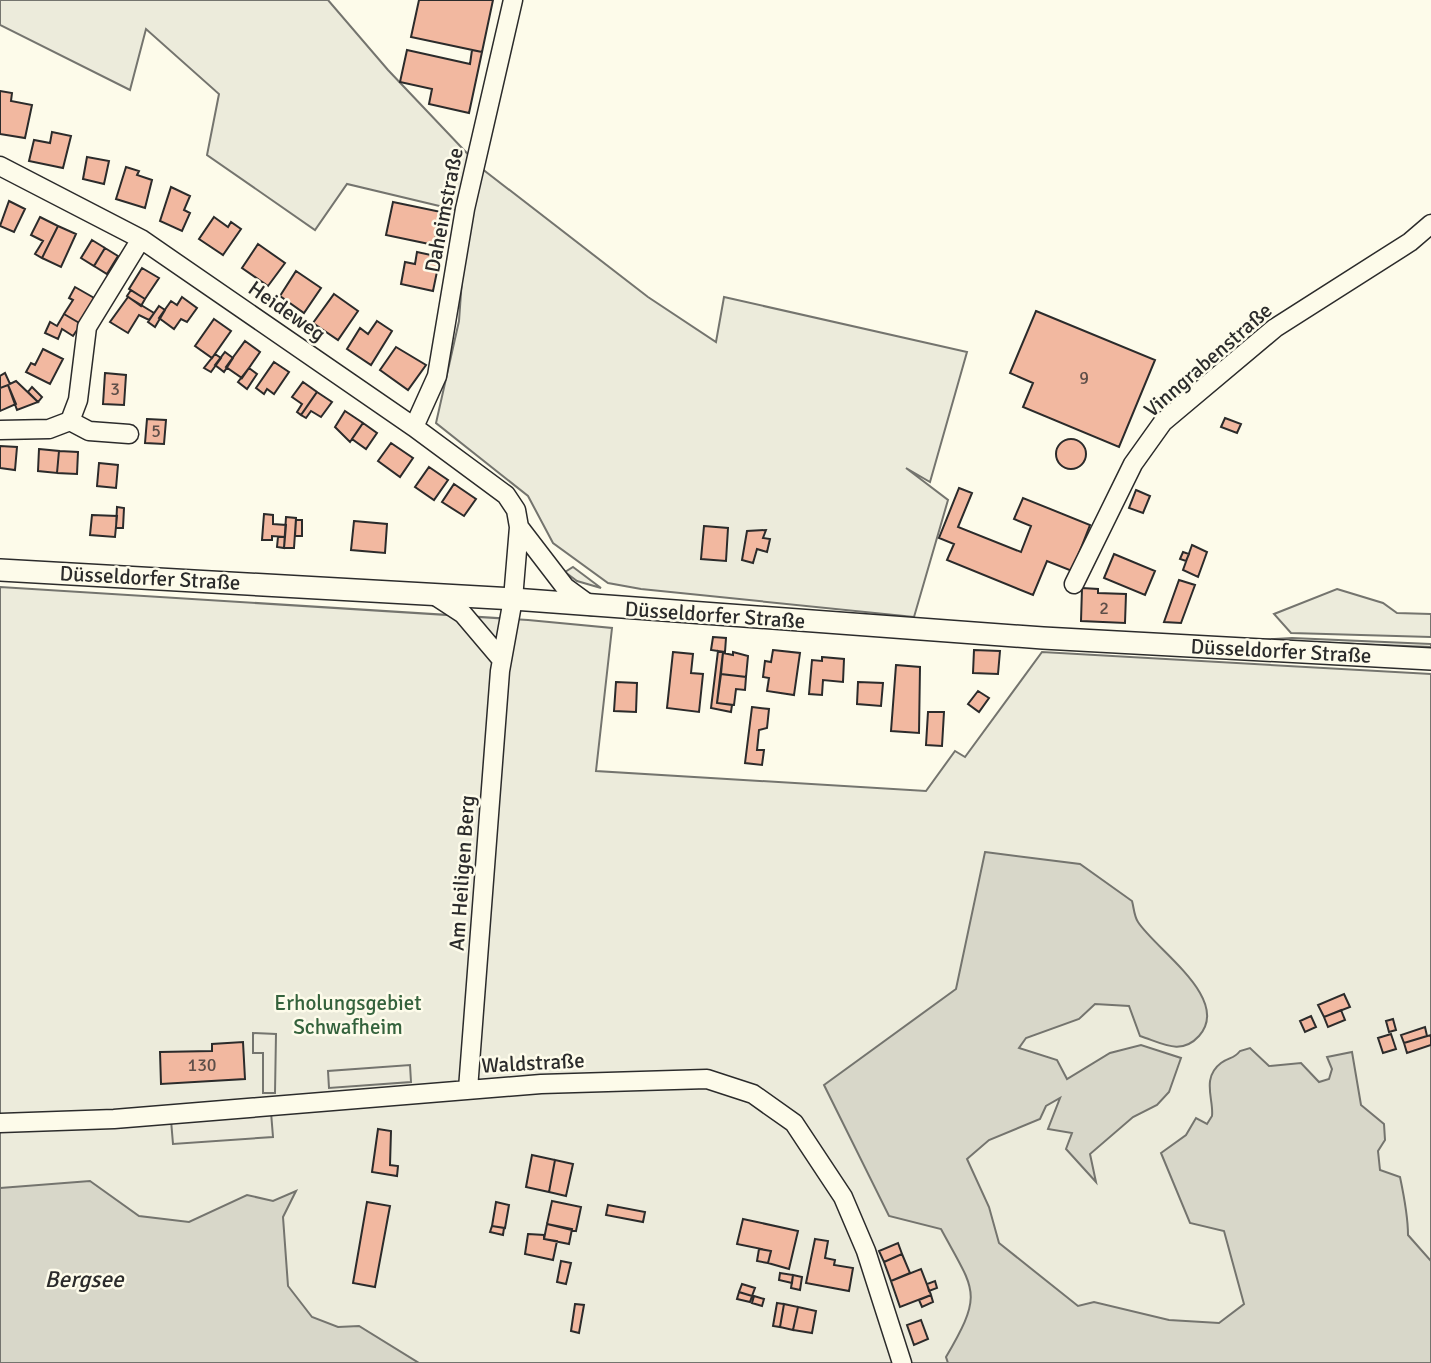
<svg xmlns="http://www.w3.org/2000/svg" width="1431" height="1363" viewBox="0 0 1431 1363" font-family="Signika,sans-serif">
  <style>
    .green { fill: #ecebdb; stroke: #74746e; stroke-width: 2 }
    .parking { fill: #eceadb; stroke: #74746e; stroke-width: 2 }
    .water { fill: #d8d7c9; stroke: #74746e; stroke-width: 2 }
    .building { fill: #f2b8a0; stroke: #2b2b2b; stroke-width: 2 }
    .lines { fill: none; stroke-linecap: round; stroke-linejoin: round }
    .minor-casing { stroke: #2b2b2b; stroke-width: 21 }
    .major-casing { stroke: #2b2b2b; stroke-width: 24 }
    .minor { stroke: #fdfbea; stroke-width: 18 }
    .major { stroke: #fdfbea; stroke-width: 21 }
    .labels { text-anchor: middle; stroke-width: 5; stroke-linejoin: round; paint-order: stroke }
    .number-label { font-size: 18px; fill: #5d4e48 }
    .street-label { font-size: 21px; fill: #2b2b2b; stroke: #fdfbea }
    .park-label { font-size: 21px; fill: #34623c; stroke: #fdfbea }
    .water-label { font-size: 23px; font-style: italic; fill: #2b2b2b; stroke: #fdfbea }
  </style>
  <rect width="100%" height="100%" fill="#fdfbea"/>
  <!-- green -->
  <path class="green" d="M0 0H328L388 70 481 168 648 297 716 342 724 297 967 352 930 482 906 468 948 500 914 617 641 589 608 583 553 543 528 496 436 423 459 321 463 265 473 214 347 184 315 230 207 155 219 94 146 29 130 90 0 25Z
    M573 567 601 588 577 581 565 572Z
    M0 587 528 620 612 628 596 771 926 791 955 751 965 757 1042 652 1431 674V1363H0Z
    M1337 589 1383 603 1397 613 1431 614V637L1291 633 1274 614Z
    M1292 638 1431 644V647L1258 640Z"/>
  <!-- parking -->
  <path class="parking" d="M253 1033 276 1034 275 1093H263V1053H253Z
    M410 1065 411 1082 329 1088 328 1071Z
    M271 1112 273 1137 173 1144 171 1120Z"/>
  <!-- water -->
  <path class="water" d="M985 852 1080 864 1132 901C1134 908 1134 916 1138 922 1156 950 1232 999 1199 1036 1181 1056 1162 1043 1140 1036L1129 1006 1095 1004 1079 1019 1026 1038 1019 1048 1057 1060 1067 1079 1110 1053 1141 1045 1181 1058 1169 1092 1157 1105 1133 1117 1090 1154 1096 1182 1066 1149 1072 1133 1048 1129 1060 1098 1046 1106 1040 1119 989 1140 967 1159 989 1207 999 1243 1078 1306 1094 1302 1169 1320 1219 1323 1244 1304 1224 1231 1190 1223 1161 1153 1186 1135 1196 1118 1207 1124 1212 1116C1214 1100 1201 1078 1221 1063 1229 1057 1234 1059 1240 1051L1250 1048 1269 1066 1301 1063 1319 1082 1329 1079 1332 1069 1327 1057 1352 1052 1361 1105 1384 1124 1385 1140 1378 1151 1380 1170 1400 1177C1404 1196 1408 1215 1408 1235L1431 1261V1363H948L946 1357C984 1292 975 1292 941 1229L889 1216 824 1085 956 989Z
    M90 1181 139 1216 189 1222 247 1195 273 1201 296 1191 283 1217 288 1286 312 1317 338 1327 359 1326 419 1363H0V1188Z"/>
  <!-- building -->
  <path class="building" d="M419 0H493L482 52 411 37Z
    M407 50 470 64 472 50 482 52 469 113 429 104 432 89 400 82Z
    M0 91 12 93 11 101 32 105 25 138 0 134Z
    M52 132 71 136 63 168 29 161 34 140 50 143Z
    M87 157 109 161 104 184 83 179Z
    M126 167 139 171 137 175 152 180 145 208 116 199Z
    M171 187 190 196 184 210 190 213 182 231 160 221Z
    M9 201 25 209 14 232 0 226Z
    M393 202 441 212 434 245 386 235Z
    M40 217 58 226 42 258 35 254 43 241 31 235Z
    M214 217 228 227 231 222 241 229 223 255 199 239Z
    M58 226 76 234 61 267 42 258Z
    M92 240 105 248 94 266 81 258Z
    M258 244 285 263 268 286 242 268Z
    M105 248 118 256 107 274 94 266Z
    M417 252 440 257 433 291 401 284 405 262 415 264Z
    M142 268 159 278 145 299 129 289Z
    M296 271 321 288 304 313 280 296Z
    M75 287 96 299 81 324 64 314 73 300 69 298Z
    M131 290 145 299 141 306 127 296Z
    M334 294 358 311 338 340 313 323Z
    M128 297 154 313 149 320 139 315 128 333 110 322Z
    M182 297 197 308 187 322 181 319 174 329 159 318 171 301 177 305Z
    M159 306 165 310 155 327 148 322Z
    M1036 311 1155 360 1119 447 1023 407 1033 383 1010 373Z
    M64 314 81 324 73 336 62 329 58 339 45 333 50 322 57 326Z
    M214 319 231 331 212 358 195 346Z
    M377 321 392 331 371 365 347 349 360 328 368 334Z
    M245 341 260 352 242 378 226 367Z
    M396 347 426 365 408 390 380 370Z
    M43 349 63 359 50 384 26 372 31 363 35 365Z
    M225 352 233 358 224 372 215 365Z
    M215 354 221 358 211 372 204 368Z
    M274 362 289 372 274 394 267 389 264 394 256 388Z
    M249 368 257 374 247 389 238 382Z
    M5 373 10 384 16 381 38 402 17 410 8 385 0 388V376Z
    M105 373 126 375 124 405 103 404Z
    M303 382 317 392 301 415 297 412 302 404 292 397Z
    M8 385 16 404 0 411V388Z
    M32 387 42 397 38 402 28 392Z
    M317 392 332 402 321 417 311 411 306 418 301 415Z
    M345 411 363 423 350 442 335 427Z
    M1225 418 1241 424 1237 433 1221 427Z
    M147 419 166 420 164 444 145 443Z
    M363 423 377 433 366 449 352 439Z
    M1056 454a15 15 0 1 1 30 0a15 15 0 1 1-30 0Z
    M391 443 413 458 400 477 378 461Z
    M0 446 17 447 15 470 0 468Z
    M39 449 59 451 57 473 38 471Z
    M59 451 78 452 77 474 57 473Z
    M99 463 118 465 116 488 97 486Z
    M429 467 448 480 434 500 415 487Z
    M454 484 476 499 464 516 442 502Z
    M959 488 972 493 958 527 1021 552 1031 526 1014 519 1023 498 1090 525 1072 571 1047 561 1033 595 947 560 954 544 939 538Z
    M1136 490 1150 496 1143 513 1129 508Z
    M117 507 124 508 123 528H116Z
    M264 514 273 515V524L286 525 285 537 272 536V540H262Z
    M92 515 117 516 115 537 90 535Z
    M286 517 296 518 294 548H284Z
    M296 520H302V536H295Z
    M354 521 387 524 385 553 351 550Z
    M704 526 728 528 726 561 701 559Z
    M766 530 763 538 770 539 767 552 757 549 753 563 742 560 747 531Z
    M278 537H285L284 548 277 547Z
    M1192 545 1207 552 1198 577 1183 570Z
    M1183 552 1189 554 1186 561 1180 559Z
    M1114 554 1155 571 1145 595 1104 578Z
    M1179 580 1195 585 1181 623 1164 622Z
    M1082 588 1098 589V593L1126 594 1125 623 1081 621Z
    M713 637 726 638 725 652 711 650Z
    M773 650 800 653 794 695 767 691 769 678 763 677 765 661 771 662Z
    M974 650 1000 651 998 674 973 673Z
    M718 651 723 652 717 703 732 705 731 712 711 708Z
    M673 652 693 654 691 673 703 674 699 712 667 708Z
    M733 652 748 656 746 677 721 674 723 653 733 655Z
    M822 657 844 659 843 682 823 680 822 695 809 694 812 660 822 661Z
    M896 665 920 667 919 733 891 731Z
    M721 674 746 677 745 690 736 689 734 705 717 703Z
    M616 682 637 683 636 712 614 711Z
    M858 682 883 683 881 706 857 704Z
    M978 691 989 698 979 712 968 704Z
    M752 707 769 709 767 728 759 730 757 750H764L762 765 745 763Z
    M928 712H944L942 746 926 745Z
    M1344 994 1350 1007 1324 1017 1318 1005Z
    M1341 1010 1345 1020 1328 1027 1324 1017Z
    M1311 1016 1316 1027 1305 1032 1300 1021Z
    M1393 1019 1396 1030 1389 1032 1386 1021Z
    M1425 1027 1427 1036 1404 1043 1401 1035Z
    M1391 1034 1396 1049 1383 1053 1378 1038Z
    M1431 1035V1045L1407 1053 1404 1043Z
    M243 1042 245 1079 161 1084 160 1052 212 1051V1044Z
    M378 1129 391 1131 390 1165 398 1166 397 1176 372 1172Z
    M532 1155 555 1160 549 1192 526 1187Z
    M555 1160 573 1164 566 1196 549 1192Z
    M552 1201 581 1207 576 1231 547 1224Z
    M367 1202 390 1206 375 1287 353 1283Z
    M496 1202 509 1205 505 1228 492 1226Z
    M608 1205 645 1212 643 1222 606 1215Z
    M743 1219 798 1231 789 1269 768 1263 771 1251 737 1244Z
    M547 1224 572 1229 569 1244 544 1239Z
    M492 1226 504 1228 503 1235 490 1232Z
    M528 1234 544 1235V1239L557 1241 553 1260 525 1254Z
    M815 1239 828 1241 825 1258 835 1260 834 1265 853 1268 849 1291 806 1283Z
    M898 1243 902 1254 884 1262 879 1251Z
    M759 1249 771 1251 768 1263 757 1261Z
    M902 1254 910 1273 891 1281 884 1262Z
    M561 1261 571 1263 566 1284 557 1282Z
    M921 1269 931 1295 900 1307 891 1281Z
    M780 1273 793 1275 792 1283 779 1280Z
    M793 1275 802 1277 800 1290 791 1288Z
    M935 1281 937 1288 929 1291 927 1284Z
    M742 1284 755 1288 752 1296 739 1292Z
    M739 1292 752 1296 750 1302 737 1299Z
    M931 1295 933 1302 922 1307 919 1300Z
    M754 1296 764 1299 762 1306 752 1303Z
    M777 1303 784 1304 780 1327 773 1326Z
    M575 1304 584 1305 579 1333 571 1331Z
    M784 1304 798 1307 793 1330 780 1327Z
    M798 1307 816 1311 812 1333 793 1330Z
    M921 1320 928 1339 914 1345 907 1325Z"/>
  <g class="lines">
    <!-- minor casing -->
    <g class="minor-casing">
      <path id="minor" d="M0 166 141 239 414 427 506 495 516 510 519 527 513 599 500 671 468 1089
        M70 421 89 431 129 434
        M414 427 437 376 465 209 513 0
        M0 430 49 429 70 421 78 400 87 327 141 239
        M519 527 565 587 591 606
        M1074 584 1133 464 1163 422 1275 328 1410 242 1431 224
        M437 597 463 614 502 660
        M0 1123 114 1119 541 1084 707 1079 753 1094 794 1123 843 1197 866 1251 902 1363"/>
    </g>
    <!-- major casing -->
    <g class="major-casing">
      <path id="major" d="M0 570 513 599 1043 638 1431 659"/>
    </g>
    <!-- minor -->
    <use href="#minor" class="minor"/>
    <!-- major -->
    <use href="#major" class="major"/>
  </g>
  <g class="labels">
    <!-- number labels -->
    <g class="number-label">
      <text x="1084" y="384">9</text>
      <text x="115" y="395">3</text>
      <text x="156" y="437">5</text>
      <text x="1104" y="614">2</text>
      <text x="202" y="1071">130</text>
    </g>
    <!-- street labels -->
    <g class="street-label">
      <text transform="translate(444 210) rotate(-79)" y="7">Daheimstraße</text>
      <text transform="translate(287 311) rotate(35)" y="7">Heideweg</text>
      <text transform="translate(1208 360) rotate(-41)" y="7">Vinngrabenstraße</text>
      <text transform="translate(150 578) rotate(3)" y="7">Düsseldorfer Straße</text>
      <text transform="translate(715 615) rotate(4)" y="7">Düsseldorfer Straße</text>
      <text transform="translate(1281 651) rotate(3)" y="7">Düsseldorfer Straße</text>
      <text transform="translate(462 873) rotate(-86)" y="7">Am Heiligen Berg</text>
      <text transform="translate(533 1063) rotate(-3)" y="7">Waldstraße</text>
    </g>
    <!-- park labels -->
    <g class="park-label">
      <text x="348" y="1010">Erholungsgebiet<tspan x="348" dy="24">Schwafheim</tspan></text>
    </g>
    <!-- water labels -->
    <g class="water-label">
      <text x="84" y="1287">Bergsee</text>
    </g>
  </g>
</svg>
